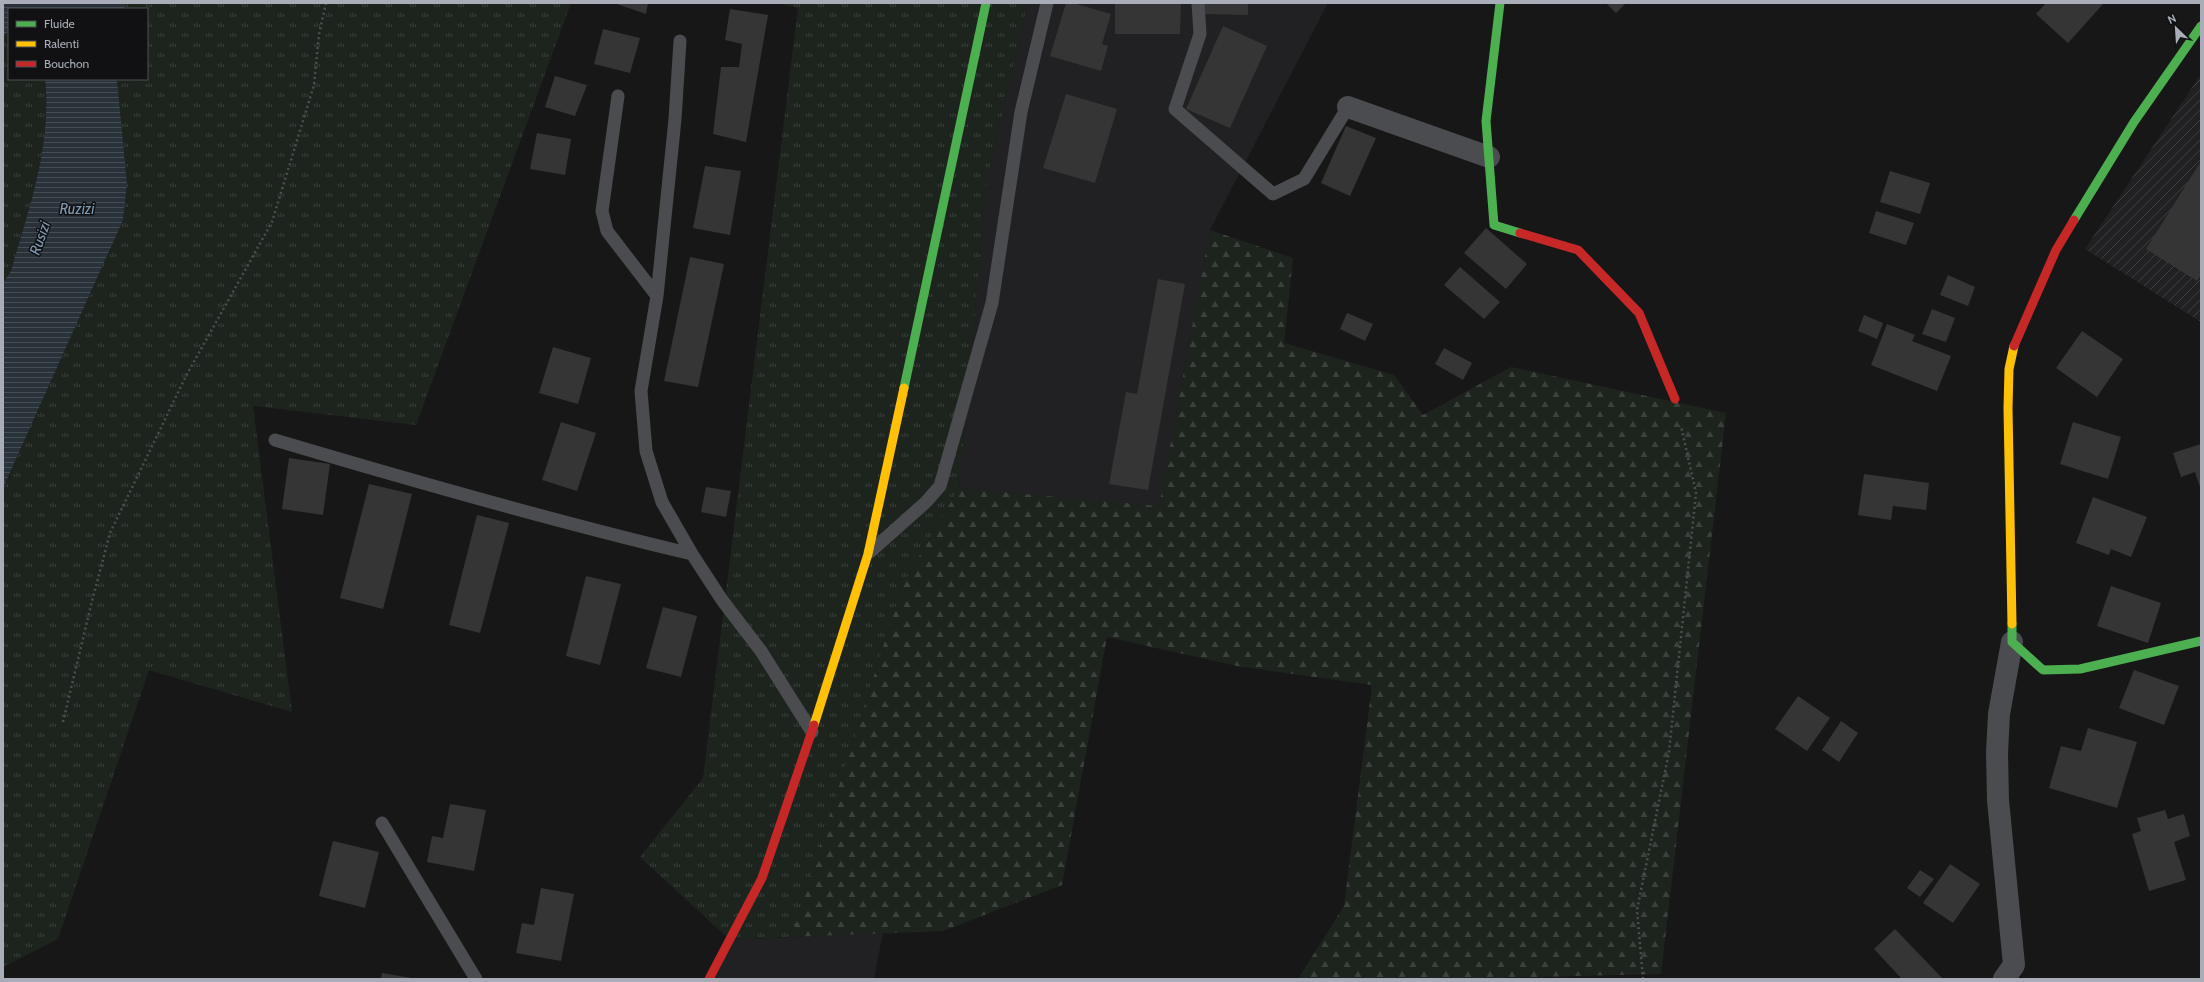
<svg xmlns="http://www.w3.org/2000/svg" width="2204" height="982" viewBox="0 0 2204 982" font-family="Cabin,sans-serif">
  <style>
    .built { fill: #212123 }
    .industrial { fill: url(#industrial-furrows) }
    .grass { fill: url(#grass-tufts) }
    .forest { fill: url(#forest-firs) }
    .water { fill: url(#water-rules) }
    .building { fill: #353536 }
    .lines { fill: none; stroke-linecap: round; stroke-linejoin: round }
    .path { stroke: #4d4e52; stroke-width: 2.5; stroke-dasharray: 2 3; stroke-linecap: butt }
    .lane { stroke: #4b4c50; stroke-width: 13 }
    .street { stroke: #4b4c50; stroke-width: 22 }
    .fast { stroke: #4caf50; stroke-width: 9 }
    .slow { stroke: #ffc107; stroke-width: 9 }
    .jam { stroke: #c62828; stroke-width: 9 }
    .labels { text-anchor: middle; stroke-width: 3; stroke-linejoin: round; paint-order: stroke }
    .water-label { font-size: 15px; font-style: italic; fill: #7f9bb3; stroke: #111113 }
  </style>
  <defs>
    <pattern id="industrial-furrows" width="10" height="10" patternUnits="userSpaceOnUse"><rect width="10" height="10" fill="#212123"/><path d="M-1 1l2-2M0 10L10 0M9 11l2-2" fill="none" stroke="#3e3f41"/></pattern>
    <pattern id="grass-tufts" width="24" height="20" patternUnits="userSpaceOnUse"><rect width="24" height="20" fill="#1d241e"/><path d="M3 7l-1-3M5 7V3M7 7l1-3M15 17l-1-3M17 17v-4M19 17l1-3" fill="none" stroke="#3b413d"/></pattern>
    <pattern id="forest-firs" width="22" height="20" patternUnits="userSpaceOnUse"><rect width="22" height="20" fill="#1d241e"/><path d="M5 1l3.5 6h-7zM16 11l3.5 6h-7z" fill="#3b413d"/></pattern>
    <pattern id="water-rules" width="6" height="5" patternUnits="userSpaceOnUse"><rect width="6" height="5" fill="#2a3239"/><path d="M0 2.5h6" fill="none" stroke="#464d54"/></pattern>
  </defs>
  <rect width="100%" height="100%" fill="#171717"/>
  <!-- built -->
  <path class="built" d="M1028 3H1328L1210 230 1159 507 959 488 987 179Z
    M883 933 874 979H709L730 940Z"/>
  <!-- industrial -->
  <path class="industrial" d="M2201 74V322L2085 249Z"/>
  <!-- grass -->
  <path class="grass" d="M125 3H571L416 425 253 406 292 712 149 670 58 939 3 967V488L123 220 127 184 117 79H147V9H124Z
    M777 3H1028L987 179 959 488 903 584 791 937 730 940 640 857 703 778 798 8Z
    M9 30V79H45C52 146 29 208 11 271L3 283V38Z"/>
  <!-- forest -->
  <path class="forest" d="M1210 230 1293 258 1284 343 1394 375 1423 415 1511 367 1726 413 1661 974 1450 979H1298L1344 906 1372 685 1237 666 1107 637 1062 885 943 931 791 937 903 584 959 488 1159 506Z"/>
  <!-- water -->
  <path class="water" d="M3 3H125L124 9H9V30L3 38Z
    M45 79H117L127 184 123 220 3 488V283L11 271C29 208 52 146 45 79Z"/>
  <!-- building -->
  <path class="building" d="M614 3H648L646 14Z
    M1066 3H1073L1111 14 1102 44 1108 46 1101 71 1050 56Z
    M1115 3H1181L1180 34H1115Z
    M1204 3H1248V15L1204 14Z
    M1606 3H1626L1616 13Z
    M2046 3H2104L2068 43 2036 14Z
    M730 9 768 15 746 142 713 134 721 67H739L742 44 725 40Z
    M1223 26 1267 46 1230 128 1186 109Z
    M603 29 640 38 630 73 594 64Z
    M555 76 587 85 575 116 545 107Z
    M1066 94 1117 109 1095 183 1043 168Z
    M1346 126 1376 138 1350 196 1321 183Z
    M537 133 571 139 565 175 530 169Z
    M2201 161V275L2197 281 2146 249Z
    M705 166 741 171 730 235 693 228Z
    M1890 171 1930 183 1920 214 1880 202Z
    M1876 211 1914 223 1906 245 1869 233Z
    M1486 228 1527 264 1506 289 1464 253Z
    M690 257 724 264 698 387 664 381Z
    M1460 267 1500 302 1484 319 1444 285Z
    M1948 275 1975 287 1968 306 1940 295Z
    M1158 279 1185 284 1148 490 1109 484 1126 392 1137 394Z
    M1932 309 1955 318 1946 342 1922 334Z
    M1347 313 1373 324 1365 341 1340 329Z
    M1864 315 1883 323 1877 339 1858 331Z
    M1887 324 1915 335 1912 341 1951 356 1937 391 1871 365Z
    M2082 331 2123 359 2097 397 2056 368Z
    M553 347 591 358 578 404 539 393Z
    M1444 348 1472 363 1463 380 1435 364Z
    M561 422 596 433 577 491 542 480Z
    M2073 422 2121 437 2108 479 2060 464Z
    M2201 444V490L2195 472 2181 477 2173 453Z
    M289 458 330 464 323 515 282 509Z
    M1864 474 1929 483 1926 510 1893 506 1891 520 1858 515Z
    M369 484 412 494 383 609 340 598Z
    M706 487 731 491 726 517 701 512Z
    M2093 497 2147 517 2131 557 2111 549 2109 555 2076 543Z
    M477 515 509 523 480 633 449 625Z
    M586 576 621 584 600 665 566 656Z
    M2111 586 2161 603 2148 643 2097 626Z
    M663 607 697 616 681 677 646 668Z
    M2134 670 2179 686 2164 725 2119 708Z
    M1798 696 1830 718 1807 751 1775 729Z
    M1841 721 1858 733 1839 762 1822 750Z
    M2088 728 2137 742 2117 808 2049 788 2061 746 2081 751Z
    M450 804 486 810 474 871 427 862 432 836 443 838Z
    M2165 810 2168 819 2184 814 2190 836 2174 842 2186 880 2149 891 2132 834 2141 831 2137 818Z
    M333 841 379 852 365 908 319 896Z
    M1950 864 1980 884 1953 923 1923 903Z
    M1920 870 1934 879 1920 897 1907 888Z
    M541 888 574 894 561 961 516 953 522 923 534 925Z
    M1895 929 1943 979H1902L1874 949Z
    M382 973 412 978V979H381Z"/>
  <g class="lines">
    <!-- path -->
    <path class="path" d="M63 722 91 605 110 533 186 376 272 222 314 85 319 34 326 3
      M1643 979 1637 910 1669 752 1696 493 1681 426"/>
    <!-- lane -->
    <path class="lane" d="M1198 3 1200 34 1175 109 1273 194 1304 179 1348 107
      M680 41 675 119 657 296 641 391 646 451 662 502 692 554 722 600 761 651 812 732
      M618 96 602 211 607 231 657 296
      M275 440C413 481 552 521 692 554
      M870 552 926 502 940 486 992 303 1021 112 1047 3
      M382 823 476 979"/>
    <!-- street -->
    <path class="street" d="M1348 107 1489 157
      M2004 979 2014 965 1998 800 1997 753 1999 714 2012 642"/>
    <!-- fast -->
    <path class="fast" d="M1500 3 1486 121 1494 225 1520 233
      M2074 220 2134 122 2201 26
      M904 388 986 3
      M2012 624V642L2043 670 2080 669 2201 641"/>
    <!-- slow -->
    <path class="slow" d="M2012 624 2008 408 2009 369 2014 346
      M814 725 868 554 904 388"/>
    <!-- jam -->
    <path class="jam" d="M1520 233 1578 250 1639 313 1675 399
      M2014 346 2056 250 2074 220
      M709 979 762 878 814 725"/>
  </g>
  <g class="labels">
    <!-- water labels -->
    <g class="water-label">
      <text x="77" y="214">Ruzizi</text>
      <text transform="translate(40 238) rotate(-71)" y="5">Rusizi</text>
    </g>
  </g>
  <!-- border -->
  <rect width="2204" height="982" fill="none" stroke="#a8adb8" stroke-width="8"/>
  <!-- legend -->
  <rect x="8" y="8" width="140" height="72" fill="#111113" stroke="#4d4f55"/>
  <rect x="16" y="21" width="20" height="6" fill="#4caf50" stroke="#4d4f55"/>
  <text x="44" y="28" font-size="12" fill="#a8adb8">Fluide</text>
  <rect x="16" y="41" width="20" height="6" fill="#ffc107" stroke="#4d4f55"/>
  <text x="44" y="48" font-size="12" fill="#a8adb8">Ralenti</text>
  <rect x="16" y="61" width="20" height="6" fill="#c62828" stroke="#4d4f55"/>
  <text x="44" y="68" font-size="12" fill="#a8adb8">Bouchon</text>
  <!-- north arrow -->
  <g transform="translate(2176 28) rotate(335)" stroke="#111113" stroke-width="3" paint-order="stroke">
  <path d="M0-3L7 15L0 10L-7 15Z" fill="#a8adb8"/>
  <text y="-6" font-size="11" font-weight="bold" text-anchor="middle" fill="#a8adb8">N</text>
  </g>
</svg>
